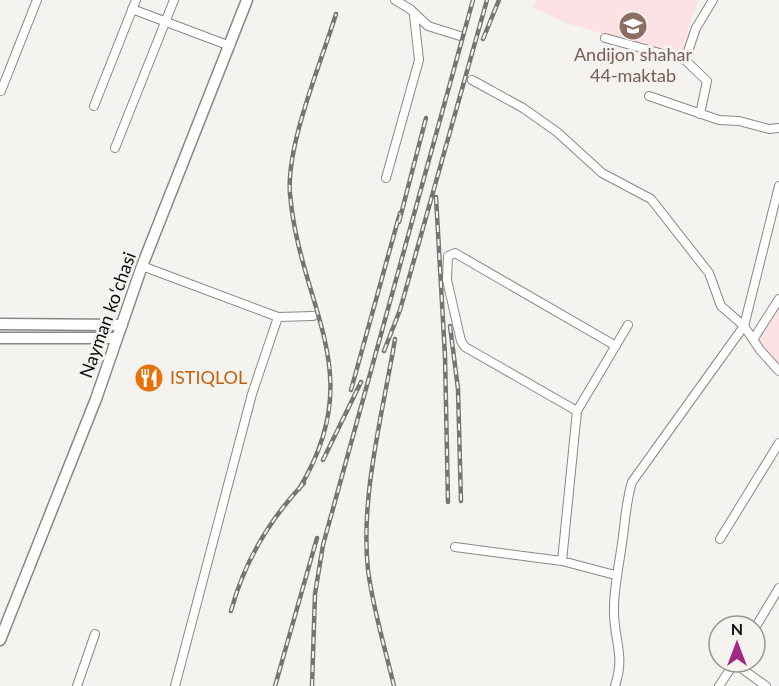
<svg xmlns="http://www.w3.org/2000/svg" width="779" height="686" viewBox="0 0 779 686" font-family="Lato,sans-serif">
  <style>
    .education { fill: #fce1e5 }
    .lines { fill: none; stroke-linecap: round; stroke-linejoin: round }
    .street-casing { stroke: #898885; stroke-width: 10 }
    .secondary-casing { stroke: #898885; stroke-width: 13 }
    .street { stroke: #fff; stroke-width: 8 }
    .secondary { stroke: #fff; stroke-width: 10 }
    .rail-casing { stroke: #747471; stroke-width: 4.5 }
    .rail { stroke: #f4f3ef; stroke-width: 2; stroke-dasharray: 7; stroke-linecap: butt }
    .labels { text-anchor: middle; stroke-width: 6; stroke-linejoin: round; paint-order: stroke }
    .education-label { font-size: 18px; fill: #785e54; stroke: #f4f3ef }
    .street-label { font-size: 18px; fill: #0c0c0a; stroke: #f4f3ef }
    .food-label { font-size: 18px; fill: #c56008; stroke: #f4f3ef; text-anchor: start }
  </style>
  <rect width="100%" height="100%" fill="#f4f3ef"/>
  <!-- education -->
  <path class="education" d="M537 0H698L688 30 692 33 682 57 563 22 532 7Z
    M779 306V366L757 341Z"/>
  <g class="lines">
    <!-- street casing -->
    <g class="street-casing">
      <path id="street" d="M395 0 410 9 428 26 460 36
        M132 9 230 46
        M605 38 685 60 707 81 700 114
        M685 60 696 28 713 0
        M472 80 523 108 557 132 602 173 651 199 709 273 721 306 744 326 760 350 779 371
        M1 91 37 0
        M649 96 719 120 739 121 769 129 779 128
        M94 106 136 0
        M115 148 174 0
        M386 178 419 60 414 15
        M142 266 278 317 252 394 175 686
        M278 317 313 316
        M754 338 779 299
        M577 411 465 347 461 341 447 280 448 256 455 253 616 346
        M720 539 779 443
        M455 547 562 561 615 575
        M562 561 577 411 628 325
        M755 628 779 588
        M734 663 766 686
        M77 686 95 634
        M615 686C625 655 615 644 614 614 613 592 618 572 621 550 625 527 625 505 632 482L744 326 779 186
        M719 686 735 662"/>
    </g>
    <!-- secondary casing -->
    <g class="secondary-casing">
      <path id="secondary" d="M0 324 122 325
        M0 338H117
        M0 640 96 399 142 266 247 0"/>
    </g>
    <!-- street -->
    <use href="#street" class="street"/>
    <!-- secondary -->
    <use href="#secondary" class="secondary"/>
    <!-- rail casing -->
    <g class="rail-casing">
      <path id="rail" d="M483 39 499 0
        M436 197 445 356 448 502
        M399 222 426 118
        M450 326 458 389 461 501
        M384 351 400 310 487 0
        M351 390 400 213
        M323 460 361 382
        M299 489C370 372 300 309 290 194 286 145 321 63 336 14
        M231 611C244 563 269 520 304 483
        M275 686 317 538
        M312 686 315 594 323 545 473 0
        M394 686C385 648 373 609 368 570 360 497 383 412 395 339"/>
    </g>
    <!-- rail -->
    <use href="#rail" class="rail"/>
  </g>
  <!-- icons -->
  <defs>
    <g id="school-disc" transform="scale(1.5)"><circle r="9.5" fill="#8d6e63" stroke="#f4f3ef"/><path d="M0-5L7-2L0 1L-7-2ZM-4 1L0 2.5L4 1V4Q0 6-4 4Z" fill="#fff"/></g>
    <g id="restaurant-disc" transform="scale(1.5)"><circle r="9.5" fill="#e8710a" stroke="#f4f3ef"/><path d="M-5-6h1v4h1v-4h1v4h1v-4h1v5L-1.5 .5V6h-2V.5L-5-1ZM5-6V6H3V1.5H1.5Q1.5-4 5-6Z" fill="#fff"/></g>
  </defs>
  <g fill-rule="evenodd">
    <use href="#school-disc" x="633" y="26"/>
    <use href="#restaurant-disc" x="149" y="378"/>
  </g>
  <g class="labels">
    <!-- education labels -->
    <g class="education-label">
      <text x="633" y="61">Andijon shahar<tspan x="633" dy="21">44-maktab</tspan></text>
    </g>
    <!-- street labels -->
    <g class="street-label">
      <text transform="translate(108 315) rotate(-70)" y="6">Nayman koʻchasi</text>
    </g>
    <!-- food labels -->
    <g class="food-label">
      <text x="170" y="384">ISTIQLOL</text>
    </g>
  </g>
  <!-- north arrow -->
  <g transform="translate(737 644)"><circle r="28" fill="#f4f3ef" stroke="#979793" stroke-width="1.5"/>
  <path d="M0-4.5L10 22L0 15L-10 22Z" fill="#a22a82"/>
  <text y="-9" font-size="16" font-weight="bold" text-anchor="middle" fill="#0c0c0a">N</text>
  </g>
</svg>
